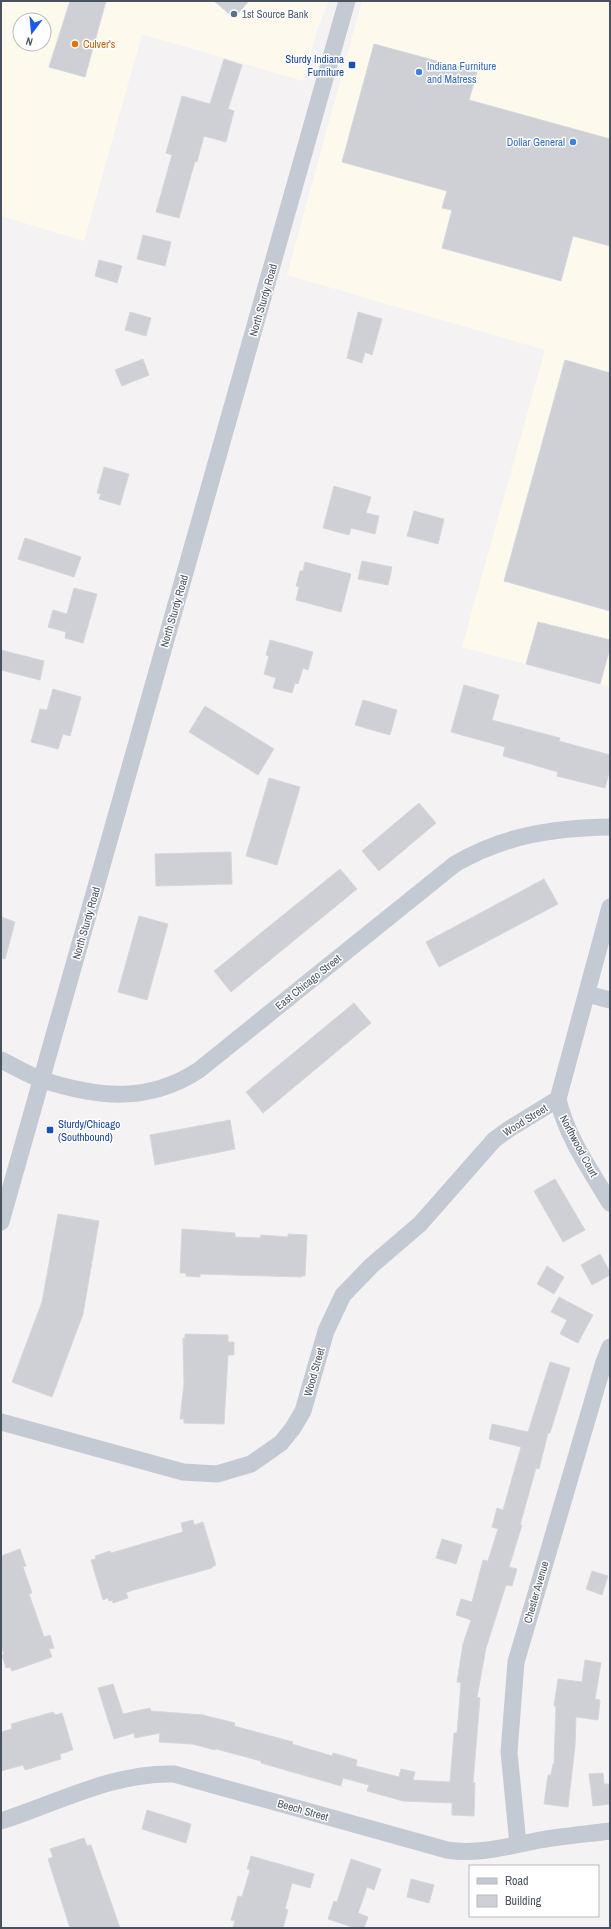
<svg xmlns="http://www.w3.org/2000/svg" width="611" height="1929" viewBox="0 0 611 1929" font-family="'Archivo Narrow',sans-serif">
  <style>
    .commercial { fill: #fdfaed; fill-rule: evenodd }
    .building { fill: #ced0d6; stroke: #d6d7dd }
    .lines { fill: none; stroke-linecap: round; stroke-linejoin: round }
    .minor { stroke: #c3cad3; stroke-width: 17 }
    .service-dot { fill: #5c6f8a; stroke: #fff; stroke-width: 1.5 }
    .food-dot { fill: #e8710a; stroke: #fff; stroke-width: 1.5 }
    .transit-dot { fill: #1a4fb4; stroke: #fff; stroke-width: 1.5 }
    .shop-dot { fill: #3f7fe0; stroke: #fff; stroke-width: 1.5 }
    .labels { text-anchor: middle; stroke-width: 3; stroke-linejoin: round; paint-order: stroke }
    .service-label { font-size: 11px; fill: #4e5e75; stroke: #fff; text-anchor: start }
    .food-label { font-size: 11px; fill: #c56008; stroke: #fff; text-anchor: start }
    .transit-label { font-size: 11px; fill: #164399; stroke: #fff; text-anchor: end }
    .shop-label { font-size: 11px; fill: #366cbe; stroke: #fff; text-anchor: start }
    .street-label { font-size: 11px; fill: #49525f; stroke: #fff }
  </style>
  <rect width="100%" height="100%" fill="#f4f2f2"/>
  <!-- commercial -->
  <path class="commercial" d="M1 1H329L318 27 303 81 142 34 84 241 1 216ZM20 20H44V44H20Z
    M362 1H610V687L462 647 545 350 287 275Z"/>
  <!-- building -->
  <path class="building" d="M70 1H106L85 77 49 67Z
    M214 1H249L234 18Z
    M374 44 477 72 469 100 610 139V246L573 236 561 281 442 248 452 210 442 208 447 191 342 162Z
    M224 59 242 65 228 109 234 111 226 142 204 136 197 162 195 161 179 218 156 212 172 155 166 153 182 96 210 104Z
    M143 235 171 242 165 266 137 259Z
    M99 260 122 266 117 283 95 276Z
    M130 312 151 318 146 336 125 330Z
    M358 312 382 319 372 355 365 352 362 363 347 358Z
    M143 359 149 375 122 386 115 370Z
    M565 360 610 373V611L504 581Z
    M104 467 129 474 120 505 99 499 101 494 97 493Z
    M334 486 371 497 366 513 379 516 375 534 351 528 349 535 323 528Z
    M414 511 444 519 438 544 407 536Z
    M25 538 81 557 74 577 18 559Z
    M362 561 392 567 388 585 358 579Z
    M305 562 351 574 341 612 296 600 299 587 296 586 300 571H303Z
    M74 588 97 594 83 643 65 638 66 632 48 627 53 610 67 614Z
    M538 622 610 640V648L600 684 526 664Z
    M270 640 313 652 308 670 303 668 298 684 295 683 292 693 273 688 276 678 264 674 269 656 266 655Z
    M1 650 44 661 40 680 1 670Z
    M464 685 499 695 492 720 560 738 559 741 610 755V769L605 788 557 776 558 772 503 756 505 747 451 732Z
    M53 689 81 697 70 736 63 734 58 749 31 742 40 709 47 710Z
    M363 700 397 710 390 735 355 725Z
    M205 706 274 749 258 775 189 732Z
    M269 778 300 787 277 865 246 856Z
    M419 803 436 823 379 871 362 851Z
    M231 852 232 884 156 886 155 854Z
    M340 869 357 889 231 992 214 971Z
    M544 879 558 904 439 967 426 942Z
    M139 916 168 924 147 1000 118 992Z
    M1 917 15 922 5 959 1 958Z
    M354 1003 371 1023 263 1113 246 1092Z
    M230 1120 235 1149 155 1165 150 1135Z
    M555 1179 585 1230 563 1242 534 1191Z
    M58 1214 99 1221 83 1314 52 1397 12 1382 42 1302Z
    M182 1229 235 1233V1237L260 1238 261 1235 288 1237V1234L307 1235 305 1276H301V1277L200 1274V1277L186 1276V1273H180Z
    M600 1254 610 1272V1275L592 1285 581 1265Z
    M547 1266 564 1277 554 1294 537 1284Z
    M559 1297 593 1315 578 1343 560 1334 567 1320 551 1312Z
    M185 1334 228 1335V1342H234V1355H228L224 1424 184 1423V1419H180L184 1383 183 1338H185Z
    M550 1362 570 1368 550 1433H548L539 1469 536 1468 520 1525H522L509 1567 517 1569 512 1586 506 1585 486 1648 477 1697 480 1698 473 1783H475L474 1816 452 1815V1803L403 1801 367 1791 369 1785 343 1778 341 1786 261 1763V1761L216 1749 215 1750 192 1744 159 1742 160 1733 135 1738 134 1733 114 1739 98 1688 113 1684 123 1714 150 1708 151 1711 203 1715 235 1723 234 1726 293 1742 292 1744 332 1756 333 1753 357 1760 356 1766 399 1777 401 1769 415 1772 413 1780 450 1782 454 1733H457L461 1683 457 1682 463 1644 471 1620 456 1615 461 1599 472 1602 483 1560 488 1561 498 1529 492 1527 497 1508 503 1510 521 1447 489 1439 492 1424 528 1432Z
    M193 1520 194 1525 203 1522 216 1565 212 1567V1568L130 1591 126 1593 128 1598 113 1603 112 1600 109 1601 108 1598 103 1600 91 1560 96 1559 95 1556 110 1551 111 1553 183 1532 181 1523Z
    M442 1539 462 1545 456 1564 436 1558Z
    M20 1549 26 1566 23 1567 32 1593 29 1594 44 1637 50 1635 54 1648 49 1649 52 1657 12 1671 10 1667 6 1668 2 1655 4 1654 1 1645V1556Z
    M592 1571 608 1576 602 1595 586 1589Z
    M585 1660 601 1663 595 1699 600 1700 598 1720 576 1717 575 1746 568 1807 544 1804 548 1775H551L553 1764H554L556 1706H554L558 1679 582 1682Z
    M53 1712 55 1715 62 1713 73 1750 60 1754 61 1759 25 1770 23 1765 1 1771V1732L12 1729 11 1724Z
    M603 1773 604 1784H610V1804L593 1806 589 1774Z
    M147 1810 191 1824 186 1843 142 1829Z
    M84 1838 87 1846 91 1845 120 1928H70L48 1859 53 1857 50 1849Z
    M251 1856 314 1874 310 1888 292 1883 285 1909 288 1910 283 1928H233L235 1921 231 1920 238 1896 242 1897 250 1870 247 1869Z
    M351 1859 381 1869 374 1890 367 1887 358 1913 368 1917 364 1928H355L328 1919 334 1901 337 1902Z
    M411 1879 434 1885 429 1903 407 1897Z"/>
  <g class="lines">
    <!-- minor -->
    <path class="minor" d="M610 907 558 1099C566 1136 591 1171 610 1203
      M587 994 610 1000
      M1 1060C14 1066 28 1075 43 1080 98 1098 149 1103 199 1070L455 864C505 835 553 828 610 827
      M1 1222 347 1
      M1 1422 183 1472 217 1474 251 1464 281 1443 293 1428 303 1411 326 1331 343 1295 371 1266 420 1224 494 1140 509 1129 558 1099
      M1 1821C57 1803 114 1772 174 1774L447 1850C479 1855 509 1846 540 1840 563 1836 587 1834 610 1831
      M518 1844 509 1752 516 1662 604 1362 610 1347"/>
  </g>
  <!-- markers -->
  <circle class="service-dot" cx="234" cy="14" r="4"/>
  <circle class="food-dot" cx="75" cy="44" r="4"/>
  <g class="transit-dot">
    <rect x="348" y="61" width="8" height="8" rx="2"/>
    <rect x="46" y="1126" width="8" height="8" rx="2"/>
  </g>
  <g class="shop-dot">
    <circle cx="419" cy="72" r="4"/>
    <circle cx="573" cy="142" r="4"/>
  </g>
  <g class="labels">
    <!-- service labels -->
    <g class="service-label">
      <text x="242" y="18">1st Source Bank</text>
    </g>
    <!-- food labels -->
    <g class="food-label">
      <text x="83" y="48">Culver's</text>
    </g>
    <!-- transit labels -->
    <g class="transit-label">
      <text x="344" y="63">Sturdy Indiana<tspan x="344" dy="13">Furniture</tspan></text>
      <text x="58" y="1128" text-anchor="start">Sturdy/Chicago<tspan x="58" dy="13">(Southbound)</tspan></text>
    </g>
    <!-- shop labels -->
    <g class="shop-label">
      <text x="427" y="70">Indiana Furniture<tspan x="427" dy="13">and Matress</tspan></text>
      <text x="565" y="146" text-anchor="end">Dollar General</text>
    </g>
    <!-- street labels -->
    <g class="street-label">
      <text transform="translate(263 300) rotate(-74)" y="4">North Sturdy Road</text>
      <text transform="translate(174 611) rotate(-74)" y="4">North Sturdy Road</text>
      <text transform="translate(86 923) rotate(-74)" y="4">North Sturdy Road</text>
      <text transform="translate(308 982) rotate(-39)" y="4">East Chicago Street</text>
      <text transform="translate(525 1120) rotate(-32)" y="4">Wood Street</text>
      <text transform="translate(579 1146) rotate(62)" y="4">Northwood Court</text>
      <text transform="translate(314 1372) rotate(-74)" y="4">Wood Street</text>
      <text transform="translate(536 1592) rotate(-74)" y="4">Chester Avenue</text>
      <text transform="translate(303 1810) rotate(16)" y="4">Beech Street</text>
    </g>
  </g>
  <!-- border -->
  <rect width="611" height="1929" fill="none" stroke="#49525f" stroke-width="4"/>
  <!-- legend -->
  <rect x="469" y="1865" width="130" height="52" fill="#ffffff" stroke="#b6babf"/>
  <rect x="477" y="1878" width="20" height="6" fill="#c3cad3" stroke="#b6babf"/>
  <text x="505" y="1885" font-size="12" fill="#49525f">Road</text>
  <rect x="477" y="1895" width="20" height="12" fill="#ced0d6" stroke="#b6babf"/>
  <text x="505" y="1905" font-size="12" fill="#49525f">Building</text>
  <!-- north arrow -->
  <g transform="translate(32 32) rotate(196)"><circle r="19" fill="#ffffff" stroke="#b6babf"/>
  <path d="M0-3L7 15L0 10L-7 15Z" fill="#1a5ae5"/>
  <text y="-6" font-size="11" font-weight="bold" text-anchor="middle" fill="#49525f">N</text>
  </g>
</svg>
